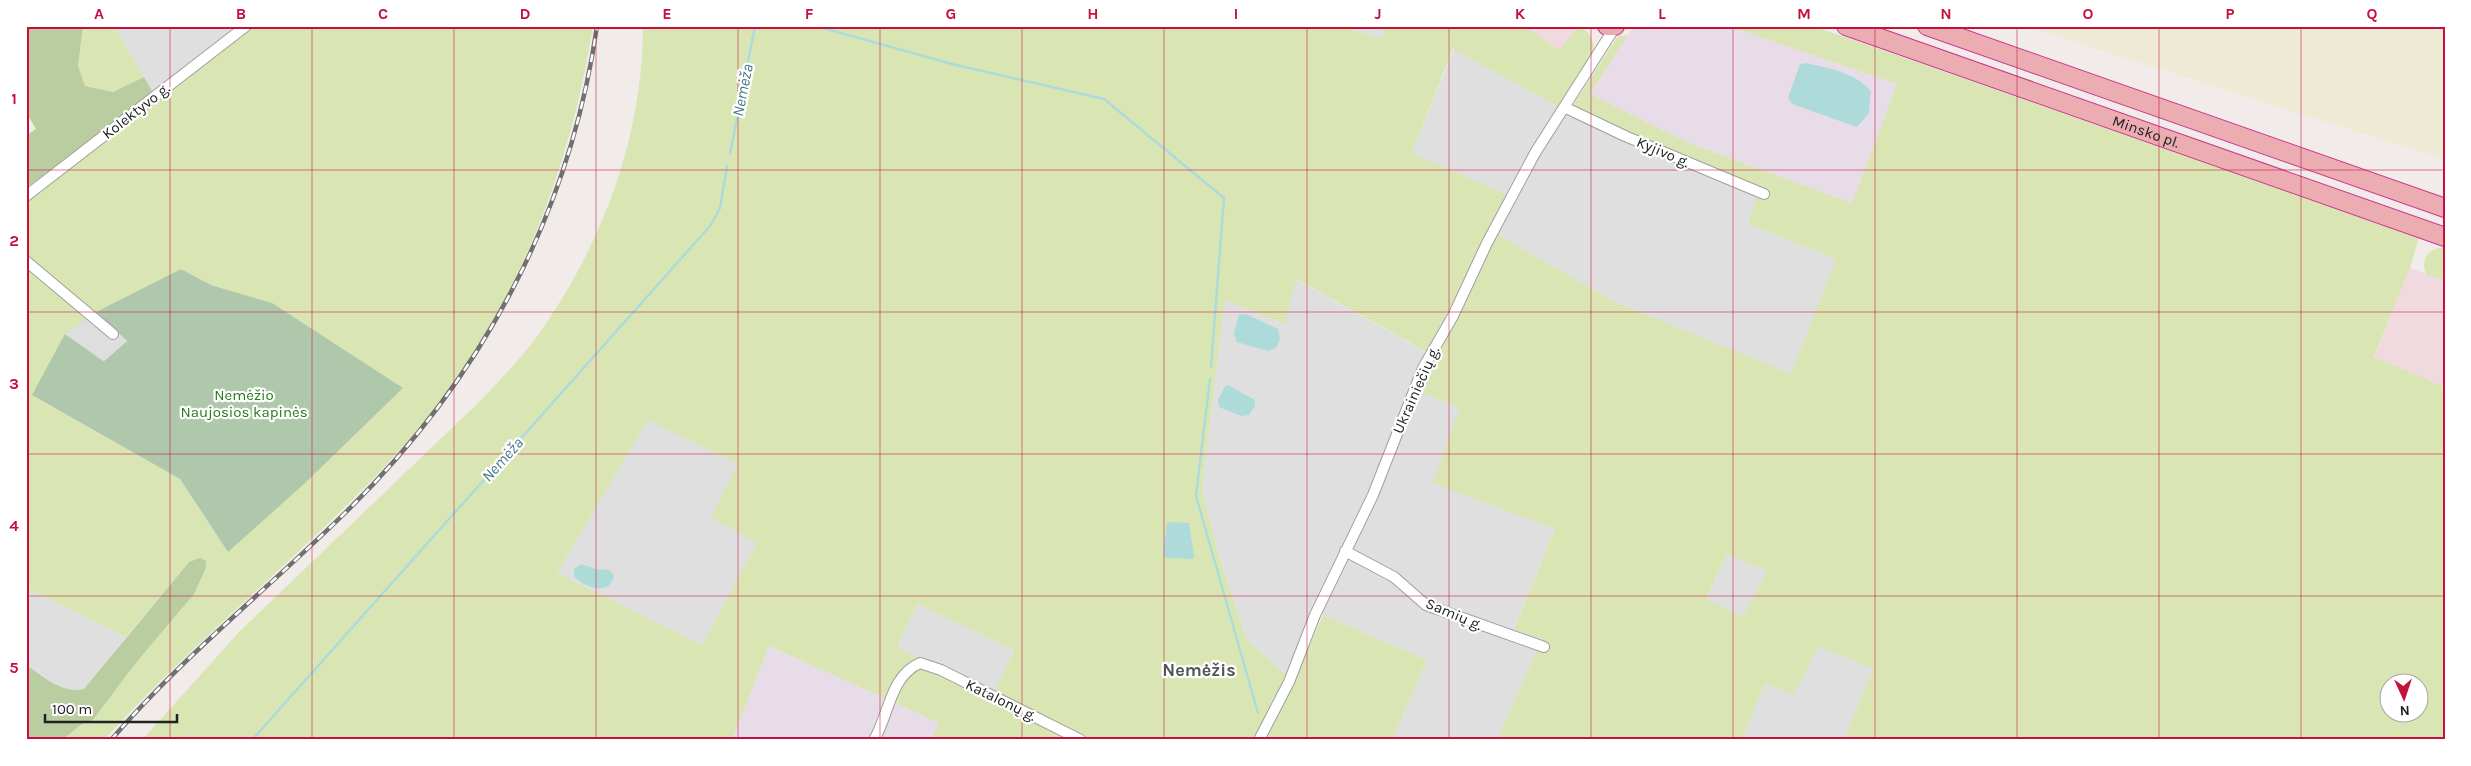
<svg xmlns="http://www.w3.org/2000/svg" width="2471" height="766" viewBox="0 0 2471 766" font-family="Karla,sans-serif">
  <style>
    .residential { fill: #dfdfdf }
    .commercial { fill: #f0dadf }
    .industrial { fill: #e9dce9 }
    .farmland { fill: #eeead6 }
    .grass { fill: #d9e6b4; fill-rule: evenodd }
    .forest { fill: #b9cda1 }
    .cemetery { fill: #afc8ac }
    .parking { fill: #dedede }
    .water { fill: #addbda }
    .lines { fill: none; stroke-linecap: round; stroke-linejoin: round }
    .stream { stroke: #addbda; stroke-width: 2.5 }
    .minor-casing { stroke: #9f9f9f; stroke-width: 12 }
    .trunk-casing { stroke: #cf3691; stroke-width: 20 }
    .minor { stroke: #fff; stroke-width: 10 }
    .trunk { stroke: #ebadb1; stroke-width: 18 }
    .rail-casing { stroke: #707070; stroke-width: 4.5 }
    .rail { stroke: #fff; stroke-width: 2.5; stroke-dasharray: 8; stroke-linecap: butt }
    .grid { fill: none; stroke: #c4103d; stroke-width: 1; stroke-opacity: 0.55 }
    .labels { text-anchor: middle; stroke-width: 4.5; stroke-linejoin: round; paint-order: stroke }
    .street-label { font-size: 15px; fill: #222; stroke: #fff }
    .park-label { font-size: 15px; fill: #267a15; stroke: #fff }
    .water-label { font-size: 16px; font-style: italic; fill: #477b8c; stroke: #fff }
    .quarter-label { font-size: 18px; font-weight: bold; fill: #555; stroke: #fff }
    .neatline { fill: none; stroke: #c4103d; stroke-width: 2 }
    .grid-label { font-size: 16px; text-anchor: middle; font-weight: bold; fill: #c4103d }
  </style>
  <rect width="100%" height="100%" fill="#f1ece9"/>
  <!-- residential -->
  <path class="residential" d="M114 26H237L153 93Z
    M1342 26H1386L1381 39Z
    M1454 49 1559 107H1572L1682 155 1760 187 1748 224 1836 259 1791 375 1613 301 1497 234 1412 153Z
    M1295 279 1437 358 1423 393 1460 408 1434 483 1555 529 1514 628 1542 639 1497 740H1392L1427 660 1323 615 1314 612 1286 675 1247 640 1220 560 1202 491 1225 299Z
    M648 419 738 464 757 543 702 645 557 573Z
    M1727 554 1767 571 1743 616 1706 600Z
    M26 588 126 637 92 682 84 689 73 691 62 688 26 665Z
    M917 604 1014 650 994 692 897 647Z
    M1818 645 1873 669 1844 740H1742L1765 682 1794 695Z"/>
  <!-- commercial -->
  <path class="commercial" d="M1525 26H1578L1559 50Z
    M2410 268 2445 281V387L2374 358Z"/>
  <!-- industrial -->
  <path class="industrial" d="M1634 26H1728L1897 84 1852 203 1689 143 1589 94Z
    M769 646 939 723 931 740H732Z"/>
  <!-- farmland -->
  <path class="farmland" d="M2025 26H2445V160Z"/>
  <!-- grass -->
  <path class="grass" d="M83 26H114L144 77 113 92 85 86 78 66Z
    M253 26H593C569 180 506 334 400 450 307 552 197 637 104 740H62L82 724 93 720 135 664 194 594 206 568 189 562 126 637 26 588V201ZM181 269 211 285 272 303 228 552 180 479 32 395 97 356V312Z
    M643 26H1342L1381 39 1386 26H1525L1559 50 1578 26H1581C1590 34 1594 39 1594 51L1559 107 1453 49 1412 153 1508 195 1427 352 1296 279 1285 324 1225 300 1202 491 1220 560 1247 640 1286 675 1253 740H931L939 723 769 646 732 740H142L240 631 478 403C499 381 521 359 538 335 602 245 643 137 643 26ZM648 420 738 464 711 517 757 543 702 645 557 573ZM917 604 1014 650 994 692 897 647Z
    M1728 26H1813L2419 237 2410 268 2374 357 2445 387V740H1844L1873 669 1818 646 1794 695 1765 683 1742 740H1497L1542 639 1514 629 1555 529 1433 483 1460 408 1423 393 1437 358 1497 234 1613 301 1791 374 1836 259 1748 224 1760 187 1682 155 1572 107 1618 36 1628 35 1590 94 1689 143 1852 203 1897 84ZM1727 554 1767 571 1743 616 1706 599ZM2388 684H2418V714H2388Z
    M2445 247V281L2426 274C2420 258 2429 248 2445 247Z
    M1323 615 1427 660 1392 740H1264L1291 688Z"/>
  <!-- forest -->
  <path class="forest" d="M26 26H83L78 66 85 86 113 92 144 77 153 93 26 188V136L36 129 26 112Z
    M200 558 206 561V568L194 594 135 664 93 720 82 724 62 740H26V665C45 677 62 694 84 689L189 562Z"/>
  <!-- cemetery -->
  <path class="cemetery" d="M181 269 211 285 272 303 403 388 304 484 228 552 180 479 32 395 65 334 104 361 127 341 96 312Z"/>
  <!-- parking -->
  <path class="parking" d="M96 312 127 341 103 361 65 334Z"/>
  <!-- water -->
  <path class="water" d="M1806 63C1828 68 1858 73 1871 92L1869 113 1857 127 1792 104 1788 98 1800 64Z
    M1239 314 1248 315 1278 329 1280 339 1276 348 1268 351 1237 342 1234 334Z
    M1228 385 1255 400V406L1249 415 1241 416 1219 407 1218 400 1225 386Z
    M1172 522 1189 523 1194 556 1193 559 1166 558 1163 555 1167 523Z
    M581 564 596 569 610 570 614 576C610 597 583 587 574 576V569Z"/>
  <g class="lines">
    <!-- stream -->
    <path class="stream" d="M816 26 952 64 1104 99 1224 198 1211 367
      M730 154 755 26
      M1210 379 1196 496 1258 713
      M252 740 711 225 720 208 727 166"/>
    <!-- minor casing -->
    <g class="minor-casing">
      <path id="minor" d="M1564 107 1625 136 1764 194
        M26 196 246 26
        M26 261 113 334
        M1345 551 1394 577 1426 605 1544 647
        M874 740C889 715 890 676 920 663L941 670 1081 740
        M1259 740 1289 682 1315 615 1373 495 1423 368 1453 316 1487 243 1535 153 1615 27"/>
    </g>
    <!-- trunk casing -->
    <g class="trunk-casing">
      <g id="trunk">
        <path d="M1607 26H1615"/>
        <path id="s1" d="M1846 26 2445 237"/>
        <path d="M1927 26 2445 208"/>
      </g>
    </g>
    <!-- minor -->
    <use href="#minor" class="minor"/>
    <!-- trunk -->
    <use href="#trunk" class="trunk"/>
    <!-- rail casing -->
    <g class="rail-casing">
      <path id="rail" d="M111 740C183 656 269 588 347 511 482 378 570 214 597 26"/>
    </g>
    <!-- rail -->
    <use href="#rail" class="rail"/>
  </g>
  <!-- grid -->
  <path class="grid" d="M170 26V740M312 26V740M454 26V740M596 26V740M738 26V740M880 26V740M1022 26V740M1164 26V740M1307 26V740M1449 26V740M1591 26V740M1733 26V740M1875 26V740M2017 26V740M2159 26V740M2301 26V740M26 170H2445M26 312H2445M26 454H2445M26 596H2445"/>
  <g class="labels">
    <!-- street labels -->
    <g class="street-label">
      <text transform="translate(136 111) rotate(-38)" y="5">Kolektyvo g.</text>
      <text dy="5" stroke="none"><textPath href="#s1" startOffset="318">Minsko pl.</textPath></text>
      <text transform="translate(1663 152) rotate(23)" y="5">Kyjivo g.</text>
      <text transform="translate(1416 390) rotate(-66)" y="5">Ukrainiečių g.</text>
      <text transform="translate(1454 614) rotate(23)" y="5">Samių g.</text>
      <text transform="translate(1001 700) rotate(26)" y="5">Katalonų g.</text>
    </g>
    <!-- park labels -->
    <g class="park-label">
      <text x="244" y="400">Nemėžio<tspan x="244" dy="17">Naujosios kapinės</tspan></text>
    </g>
    <!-- water labels -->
    <g class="water-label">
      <text transform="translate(742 90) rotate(-79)" y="6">Nemėža</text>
      <text transform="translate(502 459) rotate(-48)" y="6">Nemėža</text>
    </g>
    <!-- quarter labels -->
    <g class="quarter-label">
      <text x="1199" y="676">Nemėžis</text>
    </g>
  </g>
  <!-- border -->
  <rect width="2471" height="766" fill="none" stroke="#ffffff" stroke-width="55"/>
  <!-- north arrow -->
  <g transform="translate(2404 698) rotate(177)"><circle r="24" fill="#ffffff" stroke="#a7a7a7"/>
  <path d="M0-4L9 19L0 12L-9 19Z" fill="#c4103d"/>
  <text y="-8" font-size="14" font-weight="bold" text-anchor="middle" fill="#222222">N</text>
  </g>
  <!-- scale -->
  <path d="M45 714v8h132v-8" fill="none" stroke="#222222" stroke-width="2.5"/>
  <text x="52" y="714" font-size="15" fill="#222222" stroke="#ffffff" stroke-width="4" paint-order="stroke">100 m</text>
  <rect x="28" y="28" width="2416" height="710" class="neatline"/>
  <g class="grid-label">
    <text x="99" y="19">A</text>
    <text x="241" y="19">B</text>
    <text x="383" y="19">C</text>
    <text x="525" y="19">D</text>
    <text x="667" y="19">E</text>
    <text x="809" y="19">F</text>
    <text x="951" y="19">G</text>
    <text x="1093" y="19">H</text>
    <text x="1236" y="19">I</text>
    <text x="1378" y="19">J</text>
    <text x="1520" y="19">K</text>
    <text x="1662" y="19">L</text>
    <text x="1804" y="19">M</text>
    <text x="1946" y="19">N</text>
    <text x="2088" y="19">O</text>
    <text x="2230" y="19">P</text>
    <text x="2372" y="19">Q</text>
    <text x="14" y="104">1</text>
    <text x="14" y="246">2</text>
    <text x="14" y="389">3</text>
    <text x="14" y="531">4</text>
    <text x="14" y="673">5</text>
  </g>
</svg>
